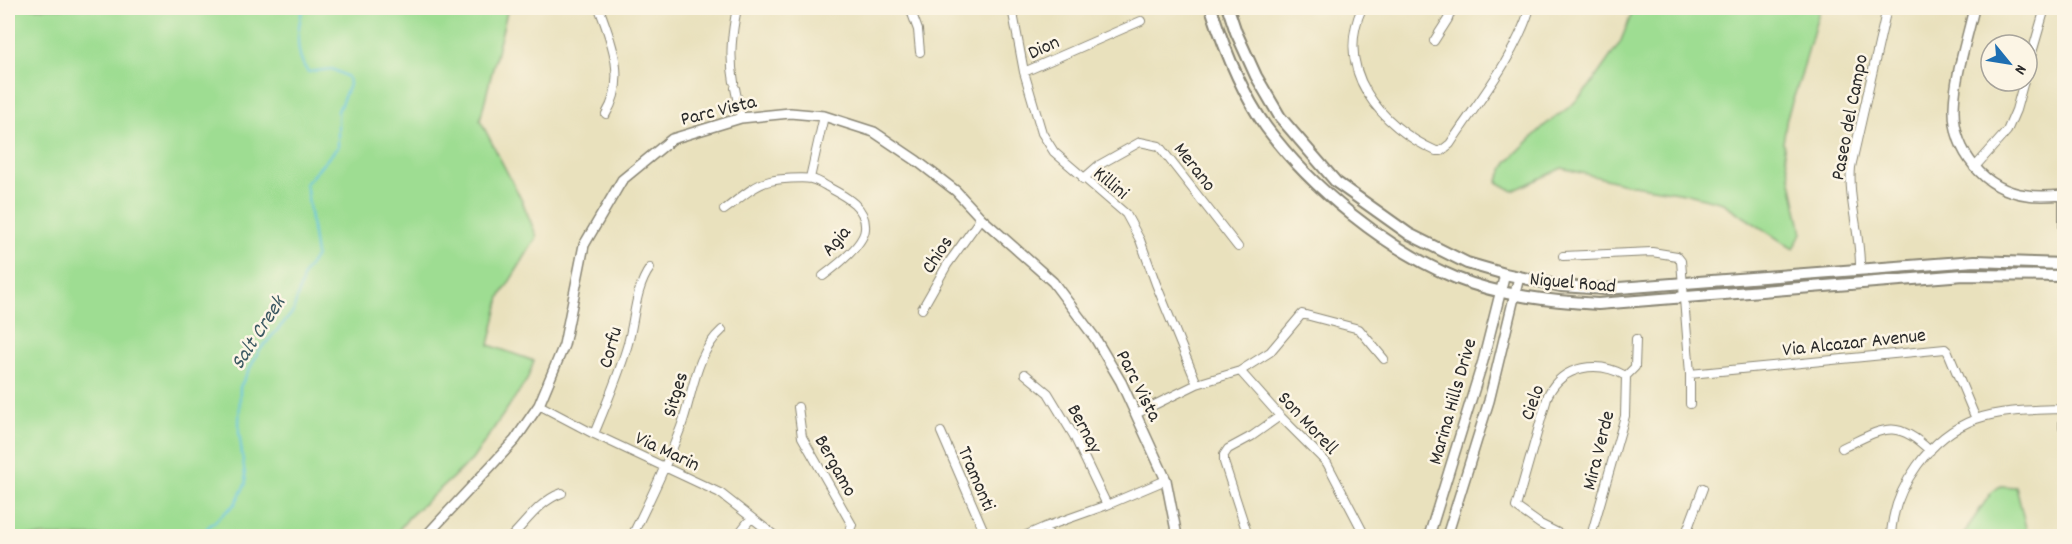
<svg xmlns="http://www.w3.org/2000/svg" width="2072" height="544" viewBox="0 0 2072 544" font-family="Dekko,sans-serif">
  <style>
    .green { fill: #9edd92; stroke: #64845e; stroke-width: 1.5 }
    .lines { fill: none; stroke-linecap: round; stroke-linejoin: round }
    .stream { stroke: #67c4e5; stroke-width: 2 }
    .minor-casing { stroke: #8a8674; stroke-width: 10 }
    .tertiary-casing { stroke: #8a8674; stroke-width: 12 }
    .secondary-casing { stroke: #8a8674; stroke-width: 14 }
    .minor { stroke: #fff; stroke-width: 8 }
    .tertiary { stroke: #fff; stroke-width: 9 }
    .secondary { stroke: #fff; stroke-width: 10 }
    .labels { text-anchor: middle; stroke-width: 5; stroke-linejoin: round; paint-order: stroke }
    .street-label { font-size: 20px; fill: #2b2b2b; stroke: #fcf5e5 }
    .water-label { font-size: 21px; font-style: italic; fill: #3d5963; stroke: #fcf5e5 }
  </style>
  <rect width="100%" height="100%" fill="#fcf5e5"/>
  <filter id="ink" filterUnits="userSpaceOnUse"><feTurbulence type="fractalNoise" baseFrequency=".0167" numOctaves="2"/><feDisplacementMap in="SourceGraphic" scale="12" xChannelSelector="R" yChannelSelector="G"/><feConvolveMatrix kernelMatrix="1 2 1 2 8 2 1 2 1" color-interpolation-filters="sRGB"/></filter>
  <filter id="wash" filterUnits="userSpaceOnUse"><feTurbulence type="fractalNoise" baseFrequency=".008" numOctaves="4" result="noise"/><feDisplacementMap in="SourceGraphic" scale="24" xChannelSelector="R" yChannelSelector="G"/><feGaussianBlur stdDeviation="1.35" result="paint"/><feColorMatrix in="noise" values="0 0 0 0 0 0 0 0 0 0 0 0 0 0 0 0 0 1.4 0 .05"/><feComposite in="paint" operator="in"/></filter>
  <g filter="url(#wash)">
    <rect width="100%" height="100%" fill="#e9e1bd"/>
    <!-- green -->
    <path class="green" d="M8 8H508L480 120 522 201 537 237 500 297 489 345 534 361 527 380 472 460 409 517 394 536H8Z
      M1634 8H1820L1801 76 1787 117 1783 143 1802 233 1793 249 1723 203 1684 193 1621 183 1562 168 1513 191 1497 182 1507 162 1545 125 1572 105 1589 87 1620 43Z
      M2000 486 2016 487 2028 536H1962L1991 493Z"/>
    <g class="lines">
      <!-- stream -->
      <path class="stream" d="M204 536 207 528 235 504 246 483 239 432 240 387 259 351 293 312 304 274 316 256 306 183 338 147V111L349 85 348 77 332 69 308 72C294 54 297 29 303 8"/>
    </g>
  </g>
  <g filter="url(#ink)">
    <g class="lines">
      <!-- minor casing -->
      <g class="minor-casing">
        <path id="minor" d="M599 8C612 42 627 80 606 114
          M910 8 918 30 920 52
          M1012 8 1024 72 1042 133 1054 152 1126 214 1140 240 1156 284 1197 384
          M1362 8C1334 70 1380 126 1436 151H1441L1450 144C1479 100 1514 59 1530 8
          M1434 41 1448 19 1452 8
          M2027 70 2045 8
          M1024 72 1141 21
          M734 82C729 56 732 33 737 8
          M735 88 741 118
          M1974 168 2007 131 2016 110 2024 81
          M2064 171V195
          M810 178 824 116
          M1083 179 1099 165 1140 142 1159 146 1238 247
          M724 210C738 200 753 185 770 181 778 179 804 177 811 179 817 180 823 184 828 187 845 196 867 207 865 229 864 245 835 267 823 276
          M1563 256 1652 252 1677 256 1681 261 1690 374V404
          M1860 269C1861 235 1848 202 1851 167L1887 8
          M922 309 947 265 981 218
          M1240 371 1280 416 1327 463 1363 532
          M1025 374 1048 393 1074 436 1107 505
          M1690 374 1945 349 1948 352 1976 419
          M539 405 594 434 720 493 775 536
          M798 407 802 437 852 525 847 536
          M1136 414 1197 384 1240 371 1270 352 1302 314 1359 329 1384 359
          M941 432 986 536
          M594 434C606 405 618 377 627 347 635 322 634 290 650 268
          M1842 448C1881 430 1895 416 1930 451
          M1045 527 1050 536
          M512 536C527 521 541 500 562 493
          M632 536C650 500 667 464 681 427 693 394 695 354 722 330
          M737 536 751 518
          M1024 536 1045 527 1107 505 1166 480
          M1248 536 1224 462V455L1228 449 1252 436 1280 416
          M1564 536 1540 524 1516 507 1548 395C1563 365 1598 360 1626 376
          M1591 536 1625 416 1626 376 1635 367 1636 339
          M1685 536 1703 488
          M1891 536C1893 488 1930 436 1976 419 2001 410 2037 410 2063 409"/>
      </g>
      <!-- tertiary casing -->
      <g class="tertiary-casing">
        <path id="tertiary" d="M1974 8C1967 40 1955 74 1954 108 1953 151 1984 190 2027 195 2039 197 2052 196 2064 195V428
          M426 536 515 440 539 405 564 345 584 245 622 180 672 139 741 118 790 113 824 116 874 132 917 161 956 191 981 218 1053 282 1095 338 1121 382 1166 480 1177 536
          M1429 536 1483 361 1505 274
          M1447 536 1489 401 1519 277"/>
      </g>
      <!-- secondary casing -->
      <g class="secondary-casing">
        <path id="secondary" d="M1211 8C1224 48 1241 92 1266 127 1311 188 1386 249 1456 278 1501 296 1550 301 1598 304L1964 275 2064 276
          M1228 8 1236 32 1256 76 1280 117 1336 182 1409 234 1467 263 1505 274 1561 286 1606 289 1975 261 2064 264"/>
      </g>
      <!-- minor -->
      <use href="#minor" class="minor"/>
      <!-- tertiary -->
      <use href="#tertiary" class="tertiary"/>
      <!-- secondary -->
      <use href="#secondary" class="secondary"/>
    </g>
  </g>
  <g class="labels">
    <!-- street labels -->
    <g class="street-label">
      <text transform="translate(1043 46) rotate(-24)" y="7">Dion</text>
      <text transform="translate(718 109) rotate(-14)" y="7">Parc Vista</text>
      <text transform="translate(1848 117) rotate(-79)" y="7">Paseo del Campo</text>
      <text transform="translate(1196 166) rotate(52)" y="7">Merano</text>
      <text transform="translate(1112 182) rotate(40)" y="7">Killini</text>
      <text transform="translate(835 240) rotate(-49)" y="7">Agia</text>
      <text transform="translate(936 254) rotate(-57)" y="7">Chios</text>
      <text transform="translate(1573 281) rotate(5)" y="7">Niguel Road</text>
      <text transform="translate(1854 341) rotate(-6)" y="7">Via Alcazar Avenue</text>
      <text transform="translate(609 347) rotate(-74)" y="7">Corfu</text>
      <text transform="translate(1140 385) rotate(63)" y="7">Parc Vista</text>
      <text transform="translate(674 394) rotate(-73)" y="7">Sitges</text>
      <text transform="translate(1451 401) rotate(-74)" y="7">Marina Hills Drive</text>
      <text transform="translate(1531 402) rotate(-70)" y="7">Cielo</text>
      <text transform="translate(1309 422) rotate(47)" y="7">Son Morell</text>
      <text transform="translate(1086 428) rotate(62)" y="7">Bernay</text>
      <text transform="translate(668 450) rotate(25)" y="7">Via Marin</text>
      <text transform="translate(1597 450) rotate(-76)" y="7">Mira Verde</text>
      <text transform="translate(837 465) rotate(61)" y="7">Bergamo</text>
      <text transform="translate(978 478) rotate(67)" y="7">Tramonti</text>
    </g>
    <!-- water labels -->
    <g class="water-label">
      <text transform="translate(257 332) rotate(-57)" y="7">Salt Creek</text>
    </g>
  </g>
  <!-- margin -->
  <rect width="2072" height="544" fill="none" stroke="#fcf5e5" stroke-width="30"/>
  <!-- north arrow -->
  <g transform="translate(2009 63) rotate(120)"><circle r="28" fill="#fcf5e5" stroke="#a8a49b" stroke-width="1.5"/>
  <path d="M0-4.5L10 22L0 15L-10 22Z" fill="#1f6fb2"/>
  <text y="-9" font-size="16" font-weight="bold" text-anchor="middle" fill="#2b2b2b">N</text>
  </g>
</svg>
